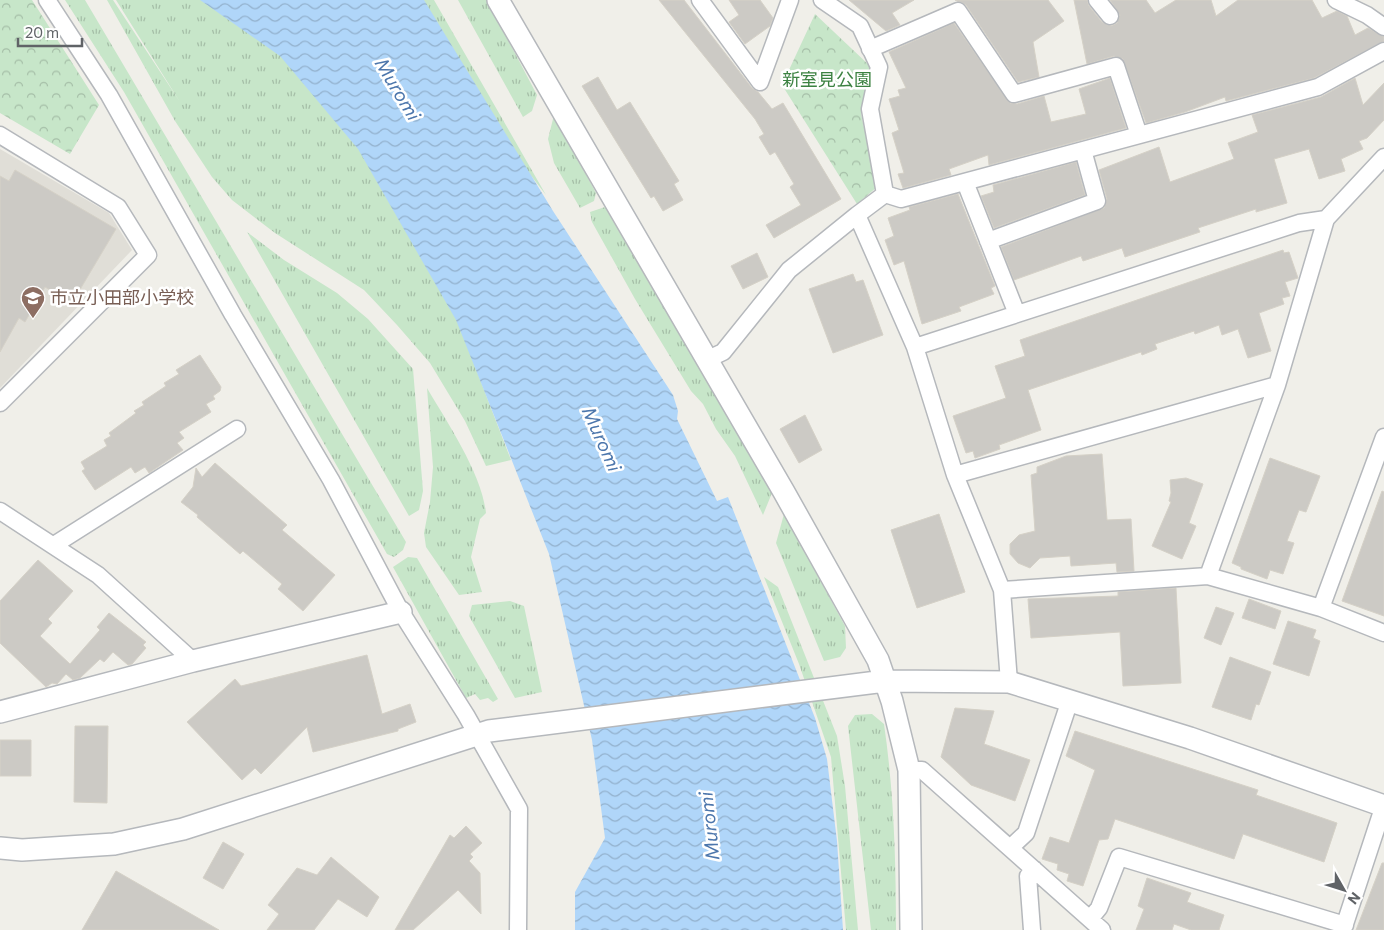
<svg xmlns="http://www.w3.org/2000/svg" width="1384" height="930" viewBox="0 0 1384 930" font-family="Commissioner,'Noto Sans JP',sans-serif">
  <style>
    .education { fill: #e0ded7 }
    .grass { fill: url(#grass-tufts) }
    .forest { fill: url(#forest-crowns) }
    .water { fill: url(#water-waves) }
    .building { fill: #cccac5; stroke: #d5d1c7 }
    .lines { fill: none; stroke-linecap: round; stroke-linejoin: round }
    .minor-casing { stroke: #b5b8bc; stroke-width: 19 }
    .tertiary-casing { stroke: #b5b8bc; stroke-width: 24 }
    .minor { stroke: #fff; stroke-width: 16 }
    .tertiary { stroke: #fff; stroke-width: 21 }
    .labels { text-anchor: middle; stroke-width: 5; stroke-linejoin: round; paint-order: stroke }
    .park-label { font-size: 18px; fill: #3c8242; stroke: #fff }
    .education-label { font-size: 18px; fill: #785e54; stroke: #fff; text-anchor: start }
    .water-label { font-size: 19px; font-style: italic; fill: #4c76ac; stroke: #fff }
  </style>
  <defs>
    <pattern id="grass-tufts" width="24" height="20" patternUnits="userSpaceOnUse" patternTransform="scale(1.25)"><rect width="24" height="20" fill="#c7e6c9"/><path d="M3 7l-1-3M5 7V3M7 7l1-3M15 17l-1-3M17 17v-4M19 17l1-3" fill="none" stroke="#a5bea7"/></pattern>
    <pattern id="forest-crowns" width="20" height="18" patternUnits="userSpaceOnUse" patternTransform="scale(1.25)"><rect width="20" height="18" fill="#c7e6c9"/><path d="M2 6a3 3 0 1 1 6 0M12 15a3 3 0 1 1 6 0" fill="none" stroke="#a5bea7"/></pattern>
    <pattern id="water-waves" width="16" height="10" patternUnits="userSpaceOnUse" patternTransform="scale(1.25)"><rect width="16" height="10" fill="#b0d6f9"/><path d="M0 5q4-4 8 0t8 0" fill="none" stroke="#93b1cd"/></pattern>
  </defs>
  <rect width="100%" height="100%" fill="#f0efe9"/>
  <!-- education -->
  <path class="education" d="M0 149 109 213 132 250 0 388Z"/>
  <!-- grass -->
  <path class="grass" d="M65 0H85L406 542 403 550 394 557 387 554 124 92Z
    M107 0H113L180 102 116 0H214L281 48 365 143 467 321 471 356 511 460 486 466 465 421 430 363 397 325 364 290 275 233 232 200 212 177 175 121Z
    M395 0H434L546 195Z
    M458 0H487L537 95 532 111 523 117Z
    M554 115 596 193 594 201 580 208 554 163 548 139Z
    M605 207 772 493 763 515 735 456 716 429 703 404 691 391 635 299 592 222 590 212Z
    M247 232 284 260 337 293 368 319 413 369 423 491 419 510 409 516Z
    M427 388C447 422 482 474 486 513L480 519 471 557 482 592 459 595 426 547 424 533 430 502 433 467Z
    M784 514 845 626 846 648 840 657 824 661 776 543Z
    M408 557 417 558 498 699 493 702 488 698 480 700 475 694 466 698 393 567Z
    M764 577 778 587 837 736 845 786 858 930H846L831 757 799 664Z
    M510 601 524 606 542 692 515 698 469 616 472 605Z
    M872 714 884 724C894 793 896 860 896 930H871L848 726 855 715Z"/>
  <!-- forest -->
  <path class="forest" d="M0 0H32L99 105 70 154 0 113Z
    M815 14 870 66 861 114 877 187 857 204 782 85Z"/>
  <!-- water -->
  <path class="water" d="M200 0H424L553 211 673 395 678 411 677 419 717 501 728 497 815 718 827 759 837 841 843 930H575V892L605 838 592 740 549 554 456 320 358 149 280 56Z"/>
  <!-- building -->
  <path class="building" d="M659 0H684L752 88 758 92 772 109 783 103 841 199 774 238 766 225 801 205 790 187 794 184 775 152 770 155 759 137 764 134 755 119Z
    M729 0H760L773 18 770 26 745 44 729 22 739 15Z
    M849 0H914L892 13 900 25 886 31Z
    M955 0H1048L1064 21 1033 42 1039 77 1018 82 966 5Z
    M1074 0H1087L1089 6 1102 22 1111 26 1117 23 1120 15 1110 0H1146L1155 13 1176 0H1211L1216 16 1238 0H1312L1322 18 1337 11 1347 16 1355 35 1368 28 1384 37V41L1314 78 1226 101 1225 97 1185 112 1146 123 1123 59 1114 56 1087 64Z
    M954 23 1010 103 1017 104 1044 96 1051 122 1086 114 1079 89 1110 78 1126 128 989 165 988 155 949 169 951 175 903 188 898 174 904 173 892 133 899 130 889 99 900 96 898 90 906 88 889 52Z
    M598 77 617 110 630 102 679 181 674 184 683 200 663 211 654 196 651 198 582 86Z
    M1355 78 1363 105 1384 83V120L1367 138 1359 141 1363 149 1341 159 1345 171 1319 179 1309 149 1274 159 1287 203 1256 212V209L1198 228 1200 232 1125 257 1122 248 1083 261 1081 256 1014 280 1001 247 1104 208 1107 199 1099 170 1159 147 1170 182 1234 159 1228 143 1258 132 1252 115 1321 97Z
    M1076 162 1085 195 994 228 981 196 994 192 993 185Z
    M15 170 116 229 72 303 45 287 25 322 19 318 0 352V176L9 181Z
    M958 194 995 286 991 288 994 294 959 307 961 311 922 324 904 261 894 265 885 240 894 236 888 218 910 210 909 207Z
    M1283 250 1284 253 1289 252 1298 278 1285 282 1290 296 1282 298 1284 304 1259 313 1271 351 1248 358 1238 329 1222 335 1219 325 1195 334 1194 331 1155 344 1157 349 1142 355 1141 352 1028 390 1041 430 999 445 1000 449 975 458 973 451 966 453 953 416 1006 398 995 366 1025 356 1020 340Z
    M757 253 768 277 743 289 731 266Z
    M853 274 856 282 863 280 883 335 833 353 809 289Z
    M200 355 221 387 220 391 213 396 215 399 206 404 211 412 179 432 184 438 177 443 183 450 149 473 145 467 135 473 131 467 95 490 82 471 85 469 81 462 107 446 104 440 111 436 109 433 136 413 134 411 144 405 142 402 166 386 164 383 179 374 176 370Z
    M805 415 822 450 799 463 780 429Z
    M1102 454 1107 520 1131 519 1134 571 1117 572 1116 563 1071 566 1070 556 1040 558 1030 568 1018 563 1010 554V544L1019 535 1035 531 1031 475 1037 473V467L1066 456Z
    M1270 458 1320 476 1306 512 1299 510 1287 541 1294 543 1283 574 1270 570 1267 579 1241 569V567L1232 563Z
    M215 463 287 525 282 530 335 575 303 611 278 589 282 584 243 551 240 554 197 517 198 515 181 502 193 487 196 468 202 477Z
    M1186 478 1203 484 1189 523 1196 526 1182 559 1152 546 1171 502 1169 501 1171 493 1170 480Z
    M1382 491 1384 492V616L1342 601Z
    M939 514 965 592 917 608 891 530Z
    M38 560 73 591 48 619 52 623 40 636 70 664 100 630 97 627 109 613 146 642 143 645 146 648 132 664 128 665 113 652 104 662 100 659 80 678 73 680 66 674 57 684 52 683 46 687 0 643V601Z
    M1176 588 1181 683 1123 686 1120 632 1031 638 1028 599 1118 596V592Z
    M1249 599 1281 611 1275 629 1242 618Z
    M1216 607 1234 613 1221 645 1204 638Z
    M1288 621 1316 630 1313 638 1320 641 1309 676 1273 664Z
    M367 655 382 714 410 704 416 722 398 729V731L313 752 307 727 261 774 255 768 242 780 187 722 235 679 241 686Z
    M1230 657 1271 672 1259 705 1256 704 1251 720 1212 707Z
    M955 708 994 711 984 744 1030 760 1015 801 971 785 941 757Z
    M75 726H108L107 803 74 802Z
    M1075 731 1258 790 1256 795 1337 823 1324 862 1243 834 1234 859 1115 819 1108 839 1099 840 1083 886 1067 881 1069 874 1057 870 1058 864 1042 859 1050 837 1069 843 1095 770 1066 756Z
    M0 740H31V776H0Z
    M466 826 482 843 470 854 473 857 469 861 480 873 481 914 458 890 413 930H395L450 835 454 838Z
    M223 842 244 854 223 889 203 878Z
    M331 857 379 897 367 917 338 899 314 930H267L279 914 268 905 297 868 317 875Z
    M1382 863H1384V930H1356Z
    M116 871 219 930H82Z
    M1147 878 1191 893 1187 902 1224 915 1219 930H1191L1174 924 1172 930H1136L1144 909 1138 906Z"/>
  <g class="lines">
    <!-- minor casing -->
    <g class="minor-casing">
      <path id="minor" d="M47 0 109 95 233 315 331 480 401 612 466 715 519 809 518 930
        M700 0 760 82 790 0
        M822 0 860 26 879 67 870 109 885 194
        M1097 0 1110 16
        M1336 0 1367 15 1384 27
        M870 49 958 11 1014 94 1116 66 1139 135
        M0 135 118 207 148 255 0 403
        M965 182 1017 314
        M857 215 885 194 901 199 1318 87 1384 51
        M988 241 1097 201 1083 150
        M915 347 1299 223 1326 219
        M706 360 723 352 789 270 857 215 915 347 955 475 1002 590 1009 682
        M955 475 1277 385
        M0 511 98 575 193 661
        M54 545 237 429
        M1208 576 1277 385 1326 219 1384 157
        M1002 590 1208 576 1321 608 1384 633
        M1321 608 1384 437
        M909 770H922L1102 930
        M1010 848 1026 833 1070 700
        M1090 919 1099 908 1119 857 1345 925
        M1032 930 1028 876 1034 869
        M1343 930 1384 805"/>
    </g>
    <!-- tertiary casing -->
    <g class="tertiary-casing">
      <path id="tertiary" d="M498 0 784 492 878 660 892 701 909 770 911 930
        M0 712 193 661 401 612
        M0 848 22 850 114 844 183 829 489 731 885 681 1009 682 1190 738 1384 806"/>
    </g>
    <!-- minor -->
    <use href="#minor" class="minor"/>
    <!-- tertiary -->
    <use href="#tertiary" class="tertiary"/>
  </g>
  <!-- icons -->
  <defs>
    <g id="school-pin" transform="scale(1.25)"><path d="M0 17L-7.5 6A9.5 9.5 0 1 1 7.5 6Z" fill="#8d6e63" stroke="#fff"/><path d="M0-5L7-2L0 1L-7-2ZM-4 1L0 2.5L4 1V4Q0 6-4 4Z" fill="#fff"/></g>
  </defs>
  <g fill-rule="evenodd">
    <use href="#school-pin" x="33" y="298"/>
  </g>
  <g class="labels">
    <!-- park labels -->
    <g class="park-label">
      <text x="827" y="86">新室見公園</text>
    </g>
    <!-- education labels -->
    <g class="education-label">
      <text x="50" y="304">市立小田部小学校</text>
    </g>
    <!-- water labels -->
    <g class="water-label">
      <text transform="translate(398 89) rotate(59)" y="7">Muromi</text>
      <text transform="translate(602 439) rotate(66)" y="7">Muromi</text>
      <text transform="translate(709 826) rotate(-96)" y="7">Muromi</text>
    </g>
  </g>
  <!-- north arrow -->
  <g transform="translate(1344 890) rotate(129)" stroke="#ffffff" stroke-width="4" paint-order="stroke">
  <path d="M0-4L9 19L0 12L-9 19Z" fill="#606367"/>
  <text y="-8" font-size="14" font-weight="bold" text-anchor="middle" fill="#606367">N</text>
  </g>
  <!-- scale -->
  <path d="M18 38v8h64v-8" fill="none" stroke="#606367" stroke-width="2.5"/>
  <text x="25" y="38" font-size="15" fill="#606367" stroke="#ffffff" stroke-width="4" paint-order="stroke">20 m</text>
</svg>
